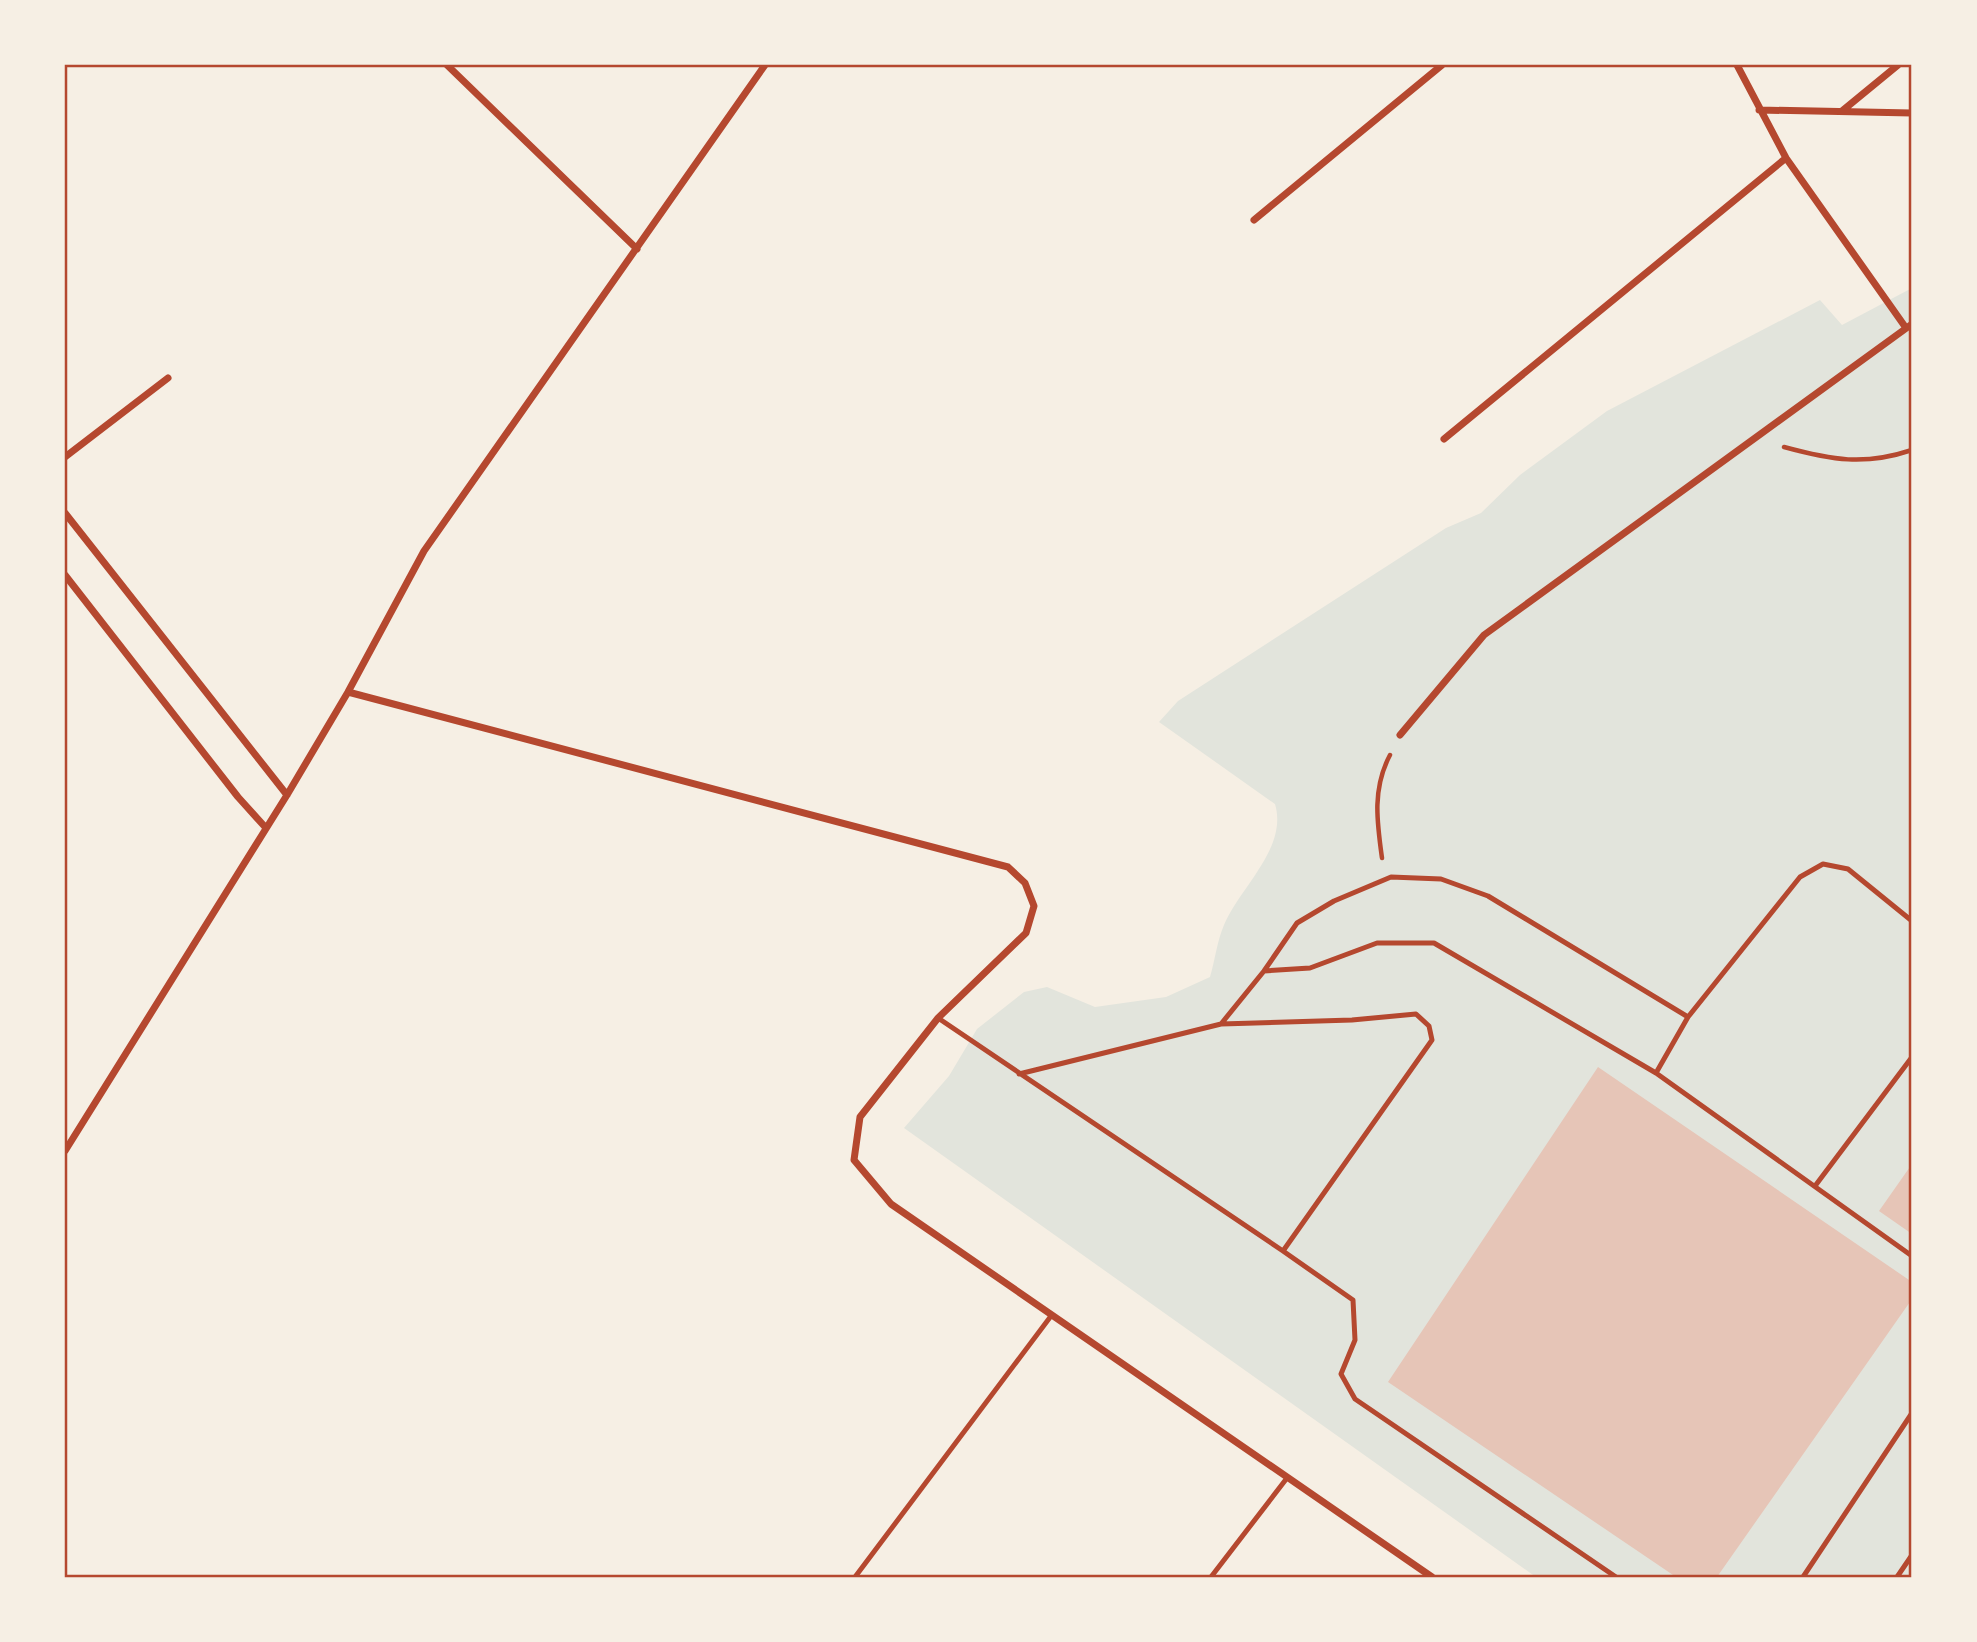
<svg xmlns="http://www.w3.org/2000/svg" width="1977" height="1642" viewBox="0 0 1977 1642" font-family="'Nunito Sans',sans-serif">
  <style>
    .green { fill: #e2e4dc }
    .building { fill: #e6c5b7 }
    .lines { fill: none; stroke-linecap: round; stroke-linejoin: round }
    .path { stroke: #b5482f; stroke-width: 4.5 }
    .service { stroke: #b5482f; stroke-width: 5 }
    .minor { stroke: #b5482f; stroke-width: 7 }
    .neatline { fill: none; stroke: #b5482f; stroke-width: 2.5 }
  </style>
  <rect width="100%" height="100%" fill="#f6efe4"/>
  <!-- green -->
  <path class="green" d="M1912 288V1577H1536L904 1128 949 1076 977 1029 1024 992 1047 987 1095 1007 1166 997 1210 977C1215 960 1217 941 1224 925 1241 886 1288 848 1275 804L1159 722 1178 701 1446 528 1481 513 1520 475 1607 411 1820 300 1842 325Z"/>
  <!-- building -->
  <path class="building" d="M1598 1067 1912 1282V1299L1717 1577H1676L1388 1382Z
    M1912 1164V1234L1879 1211Z"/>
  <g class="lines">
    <!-- path -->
    <path class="path" d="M1784 447C1832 460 1864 466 1912 450
      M1382 858C1377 822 1372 789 1390 755"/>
    <!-- service -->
    <path class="service" d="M1264 971 1310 968 1377 943H1434L1656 1073 1912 1256
      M938 1018 1283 1251 1432 1040 1429 1026 1416 1014 1352 1020 1221 1024 1019 1074
      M1221 1024 1264 971 1297 923 1334 901 1391 877 1441 879 1488 896 1688 1017
      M1656 1073 1688 1017 1800 877 1823 864 1848 869 1912 921
      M1815 1186 1912 1057
      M1283 1251 1353 1300 1355 1340 1341 1374 1355 1399 1616 1577
      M855 1577 1051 1316
      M1211 1577 1287 1478
      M1803 1577 1912 1413
      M1897 1577 1912 1555"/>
    <!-- minor -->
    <path class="minor" d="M447 65 637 249
      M1737 65 1786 158 1906 328
      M1759 110 1912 113
      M1842 111 1898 65
      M1254 220 1442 65
      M1444 439 1786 158
      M65 457 168 378
      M65 513 287 795
      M65 575 238 797 266 828
      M348 692 1008 867 1025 883 1034 906 1026 933 938 1018 860 1117 854 1160 891 1204 1432 1577
      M1400 735 1484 635 1912 324
      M65 1151 287 795 348 692 424 551 765 65"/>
  </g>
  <!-- border -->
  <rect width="1977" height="1642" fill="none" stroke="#f6efe4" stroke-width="133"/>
  <rect x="66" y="66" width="1844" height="1510" class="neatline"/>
</svg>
